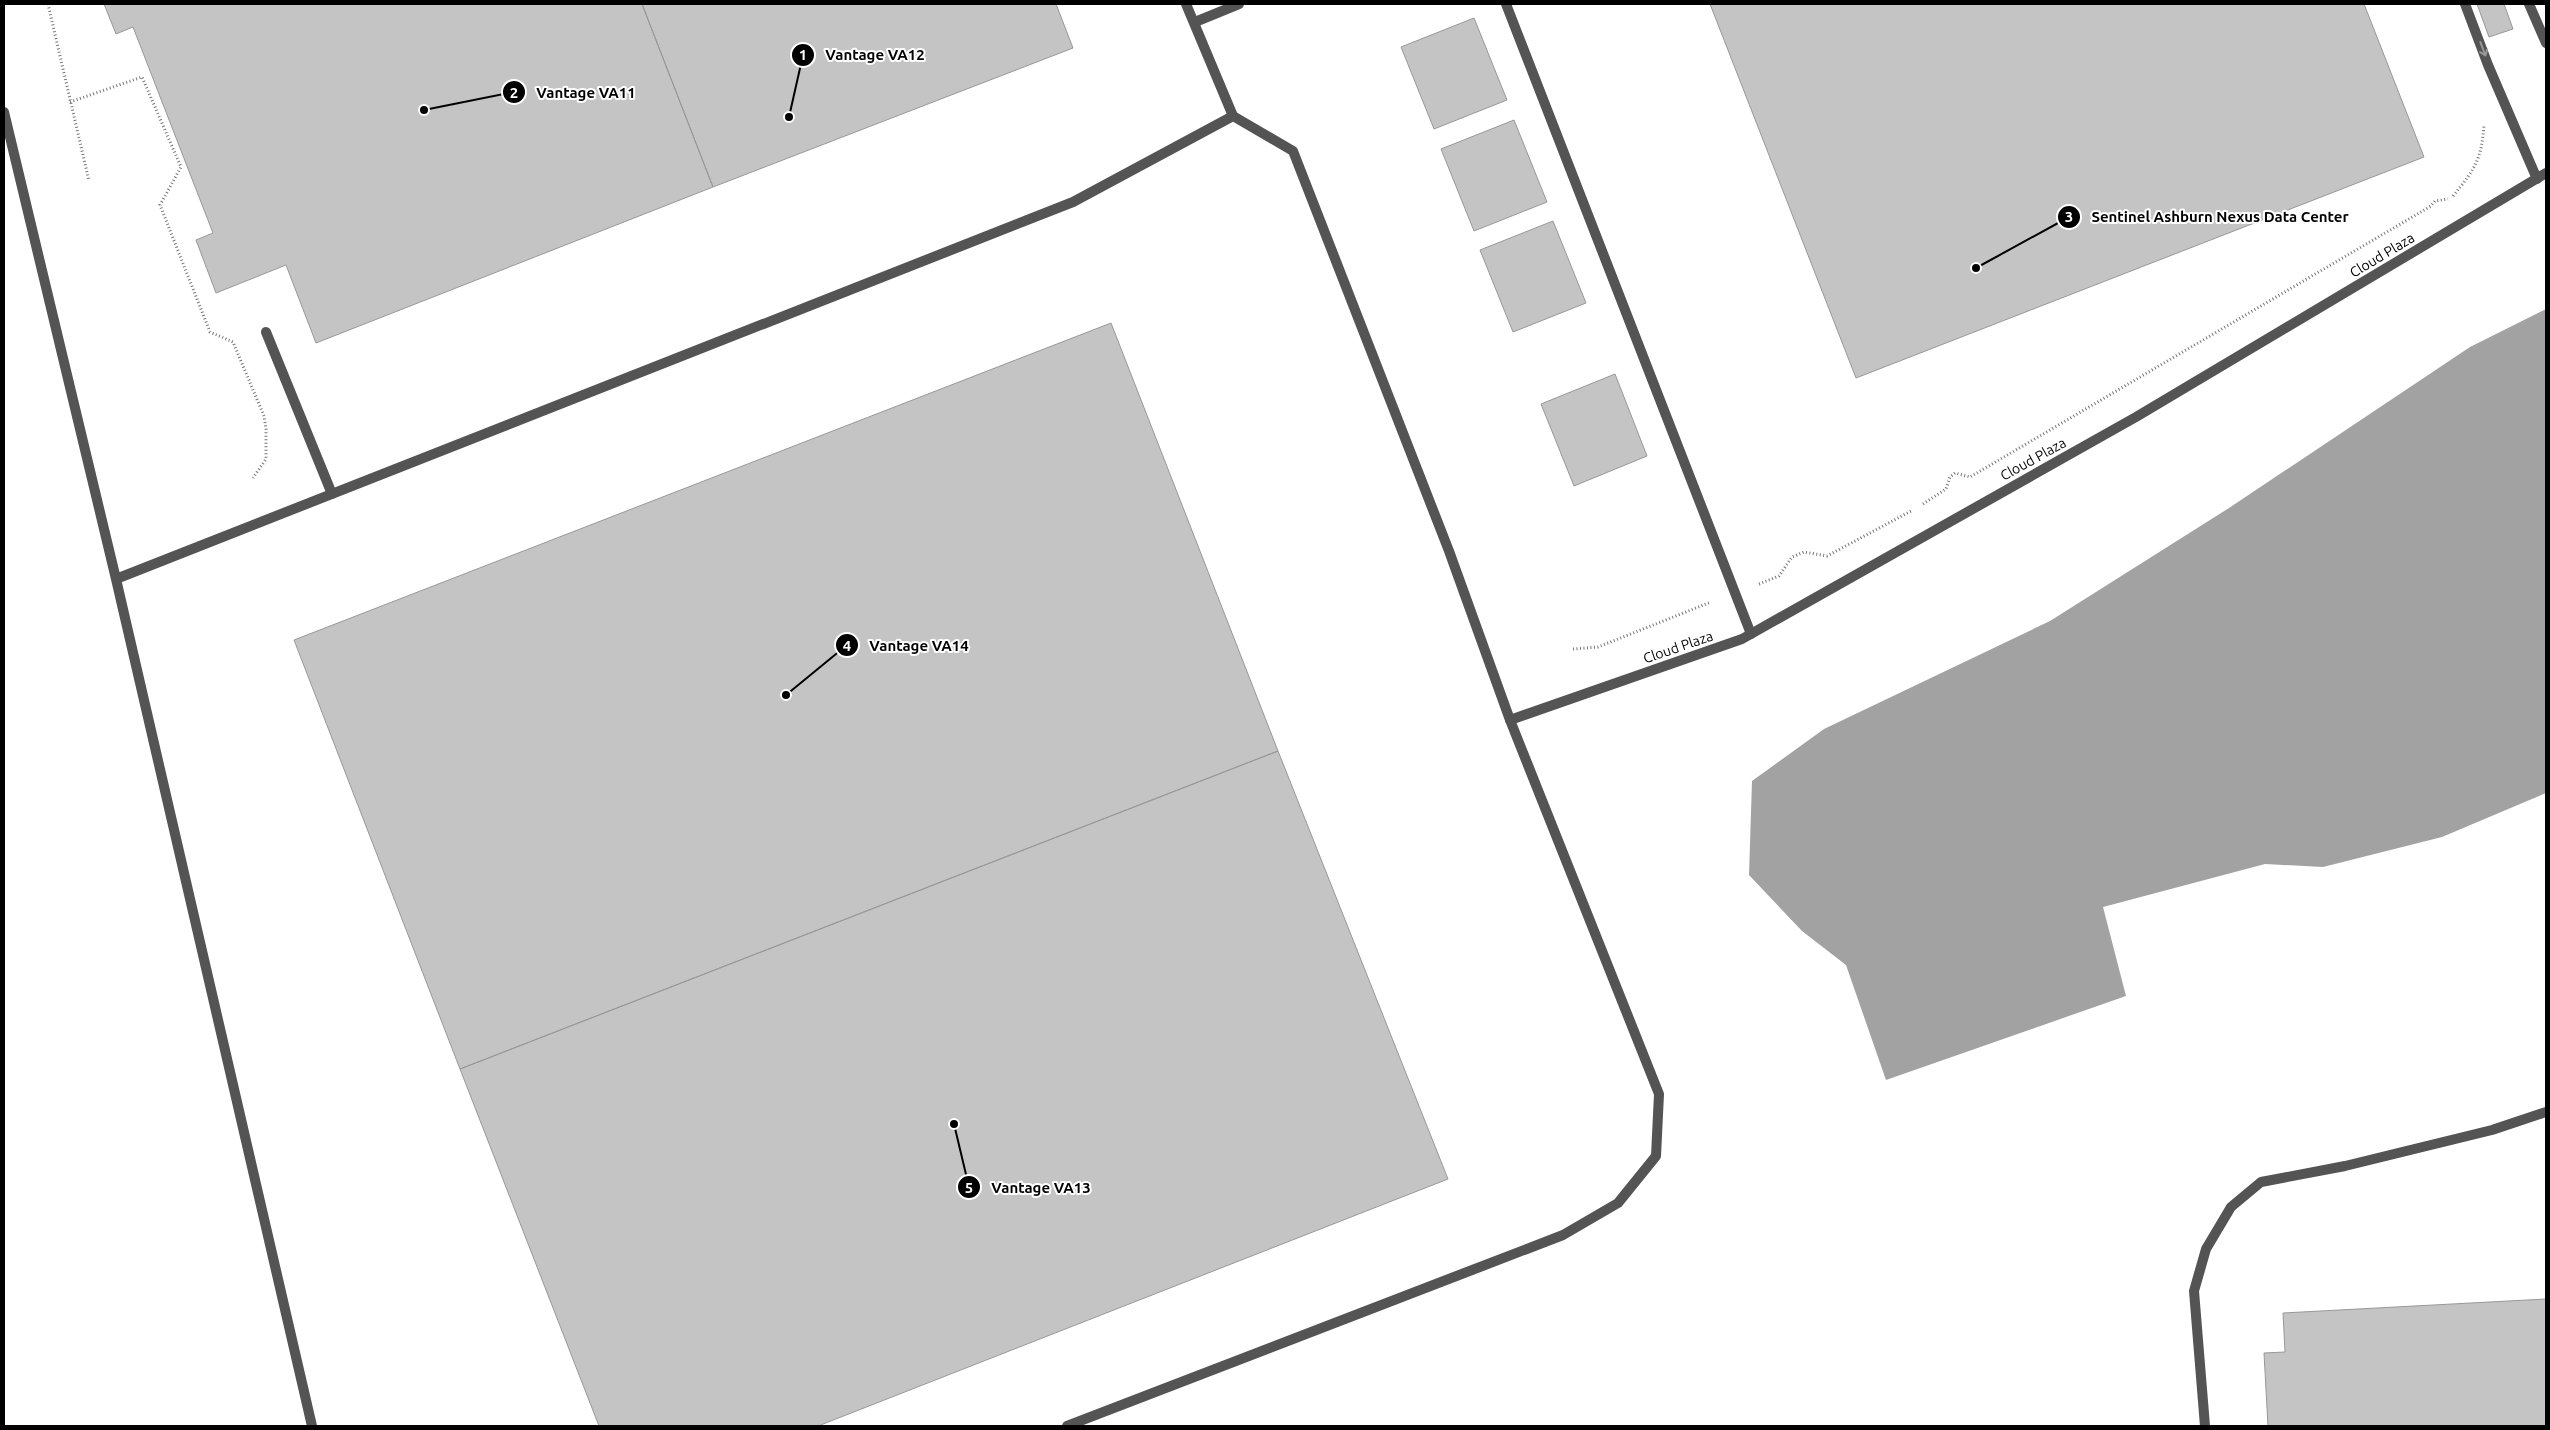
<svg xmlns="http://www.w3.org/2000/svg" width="2550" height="1430" viewBox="0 0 2550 1430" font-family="Ubuntu,sans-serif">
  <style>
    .water { fill: #a2a2a2 }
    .building { fill: #c4c4c4; stroke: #989898 }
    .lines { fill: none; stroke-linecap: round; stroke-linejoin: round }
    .path { stroke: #767676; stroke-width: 3; stroke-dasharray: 1 2.5; stroke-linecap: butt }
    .service { stroke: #545454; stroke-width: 10 }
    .minor { stroke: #545454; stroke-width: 10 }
    .oneway { stroke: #989898 }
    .labels { text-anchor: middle; stroke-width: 4; stroke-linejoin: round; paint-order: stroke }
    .street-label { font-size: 14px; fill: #000; stroke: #fff }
    .leader { fill: none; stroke: #000; stroke-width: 2 }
    .callout-dot { fill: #000; stroke: #fff; stroke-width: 2 }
    .mark-label { font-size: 15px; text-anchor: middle; font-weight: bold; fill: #fff }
    .callout-label { font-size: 15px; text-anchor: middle; font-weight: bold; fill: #000; stroke: #fff; stroke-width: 4; stroke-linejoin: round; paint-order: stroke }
  </style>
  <rect width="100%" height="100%" fill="#fff"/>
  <!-- water -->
  <path class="water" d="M2546 309V793L2442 837 2323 867 2265 864 2103 907 2126 996 1886 1080 1846 965 1802 931 1749 875 1752 781 1824 729 2050 621 2229 508 2470 347Z"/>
  <!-- building -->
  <path class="building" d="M104 4H642L713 187 316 343 286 265 216 293 196 240 213 233 133 27 116 34Z
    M642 4H1056L1073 48 713 187Z
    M1710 4H2364L2424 157 1856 378Z
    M2477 4H2504L2513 29 2489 37Z
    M1474 18 1507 100 1434 129 1401 47Z
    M1514 120 1547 202 1474 231 1441 149Z
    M1553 221 1586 303 1513 332 1480 250Z
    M1111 323 1278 751 460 1069 294 640Z
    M1615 374 1647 456 1574 486 1541 404Z
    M1278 751 1448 1179 818 1426H599L460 1069Z
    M2546 1299V1426H2268L2264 1353 2285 1352 2283 1313Z"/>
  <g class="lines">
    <!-- path -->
    <path class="path" d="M48 4 89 181
      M70 102 142 77 181 167 160 205 210 332 233 342 264 416 266 429V459L253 478
      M2453 196C2475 169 2482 159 2484 124
      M1923 504 1946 489 1950 477 1955 473 1970 477 2431 206 2435 201 2448 199
      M1759 584 1779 576 1792 557 1804 552 1827 556 1911 511
      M1573 649 1598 647 1711 602"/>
    <!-- service -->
    <path class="service" d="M1506 4 1751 634
      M2465 4 2488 65 2537 179
      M2529 4 2546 43
      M1195 22 1239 4
      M4 112 116 579 312 1426
      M266 332 332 494
      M116 579 1073 202 1233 116 1293 151 1449 551 1510 720 1659 1094 1656 1156 1618 1203 1563 1235 1067 1426"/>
    <!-- minor -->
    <path class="minor" d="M1186 4 1233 116
      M1510 720 1742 639 2136 417 2546 173
      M2205 1426 2194 1291 2206 1249 2231 1207 2261 1182 2345 1166 2492 1130 2546 1112"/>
  </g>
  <!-- one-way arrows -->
  <defs><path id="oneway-shaft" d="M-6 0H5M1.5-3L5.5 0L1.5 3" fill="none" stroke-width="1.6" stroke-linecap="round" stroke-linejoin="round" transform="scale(1.25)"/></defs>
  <use class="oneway" href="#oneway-shaft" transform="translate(2483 49) rotate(69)"/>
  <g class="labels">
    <!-- street labels -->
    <g class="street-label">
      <text transform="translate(2382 255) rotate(-31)" y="5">Cloud Plaza</text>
      <text transform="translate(2033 459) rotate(-29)" y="5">Cloud Plaza</text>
      <text transform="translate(1678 647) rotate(-19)" y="5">Cloud Plaza</text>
    </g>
  </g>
  <!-- callouts -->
  <path class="leader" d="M789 117L803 55M424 110L514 92M1976 268L2069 217M786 695L847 645M954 1124L969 1187"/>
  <g class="callout-dot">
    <circle cx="789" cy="117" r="5"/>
    <circle cx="424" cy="110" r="5"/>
    <circle cx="1976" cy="268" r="5"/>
    <circle cx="786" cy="695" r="5"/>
    <circle cx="954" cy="1124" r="5"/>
    <circle cx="803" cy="55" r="12"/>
    <circle cx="514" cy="92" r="12"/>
    <circle cx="2069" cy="217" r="12"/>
    <circle cx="847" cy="645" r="12"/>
    <circle cx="969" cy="1187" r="12"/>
  </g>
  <g class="mark-label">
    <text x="803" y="60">1</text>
    <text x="514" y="98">2</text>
    <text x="2069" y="222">3</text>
    <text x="847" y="651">4</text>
    <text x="969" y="1193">5</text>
  </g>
  <g class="callout-label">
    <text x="875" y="60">Vantage VA12</text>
    <text x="586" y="98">Vantage VA11</text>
    <text x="2220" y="222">Sentinel Ashburn Nexus Data Center</text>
    <text x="919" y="651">Vantage VA14</text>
    <text x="1041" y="1193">Vantage VA13</text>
  </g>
  <!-- border -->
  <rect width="2550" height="1430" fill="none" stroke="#000000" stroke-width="10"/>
</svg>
